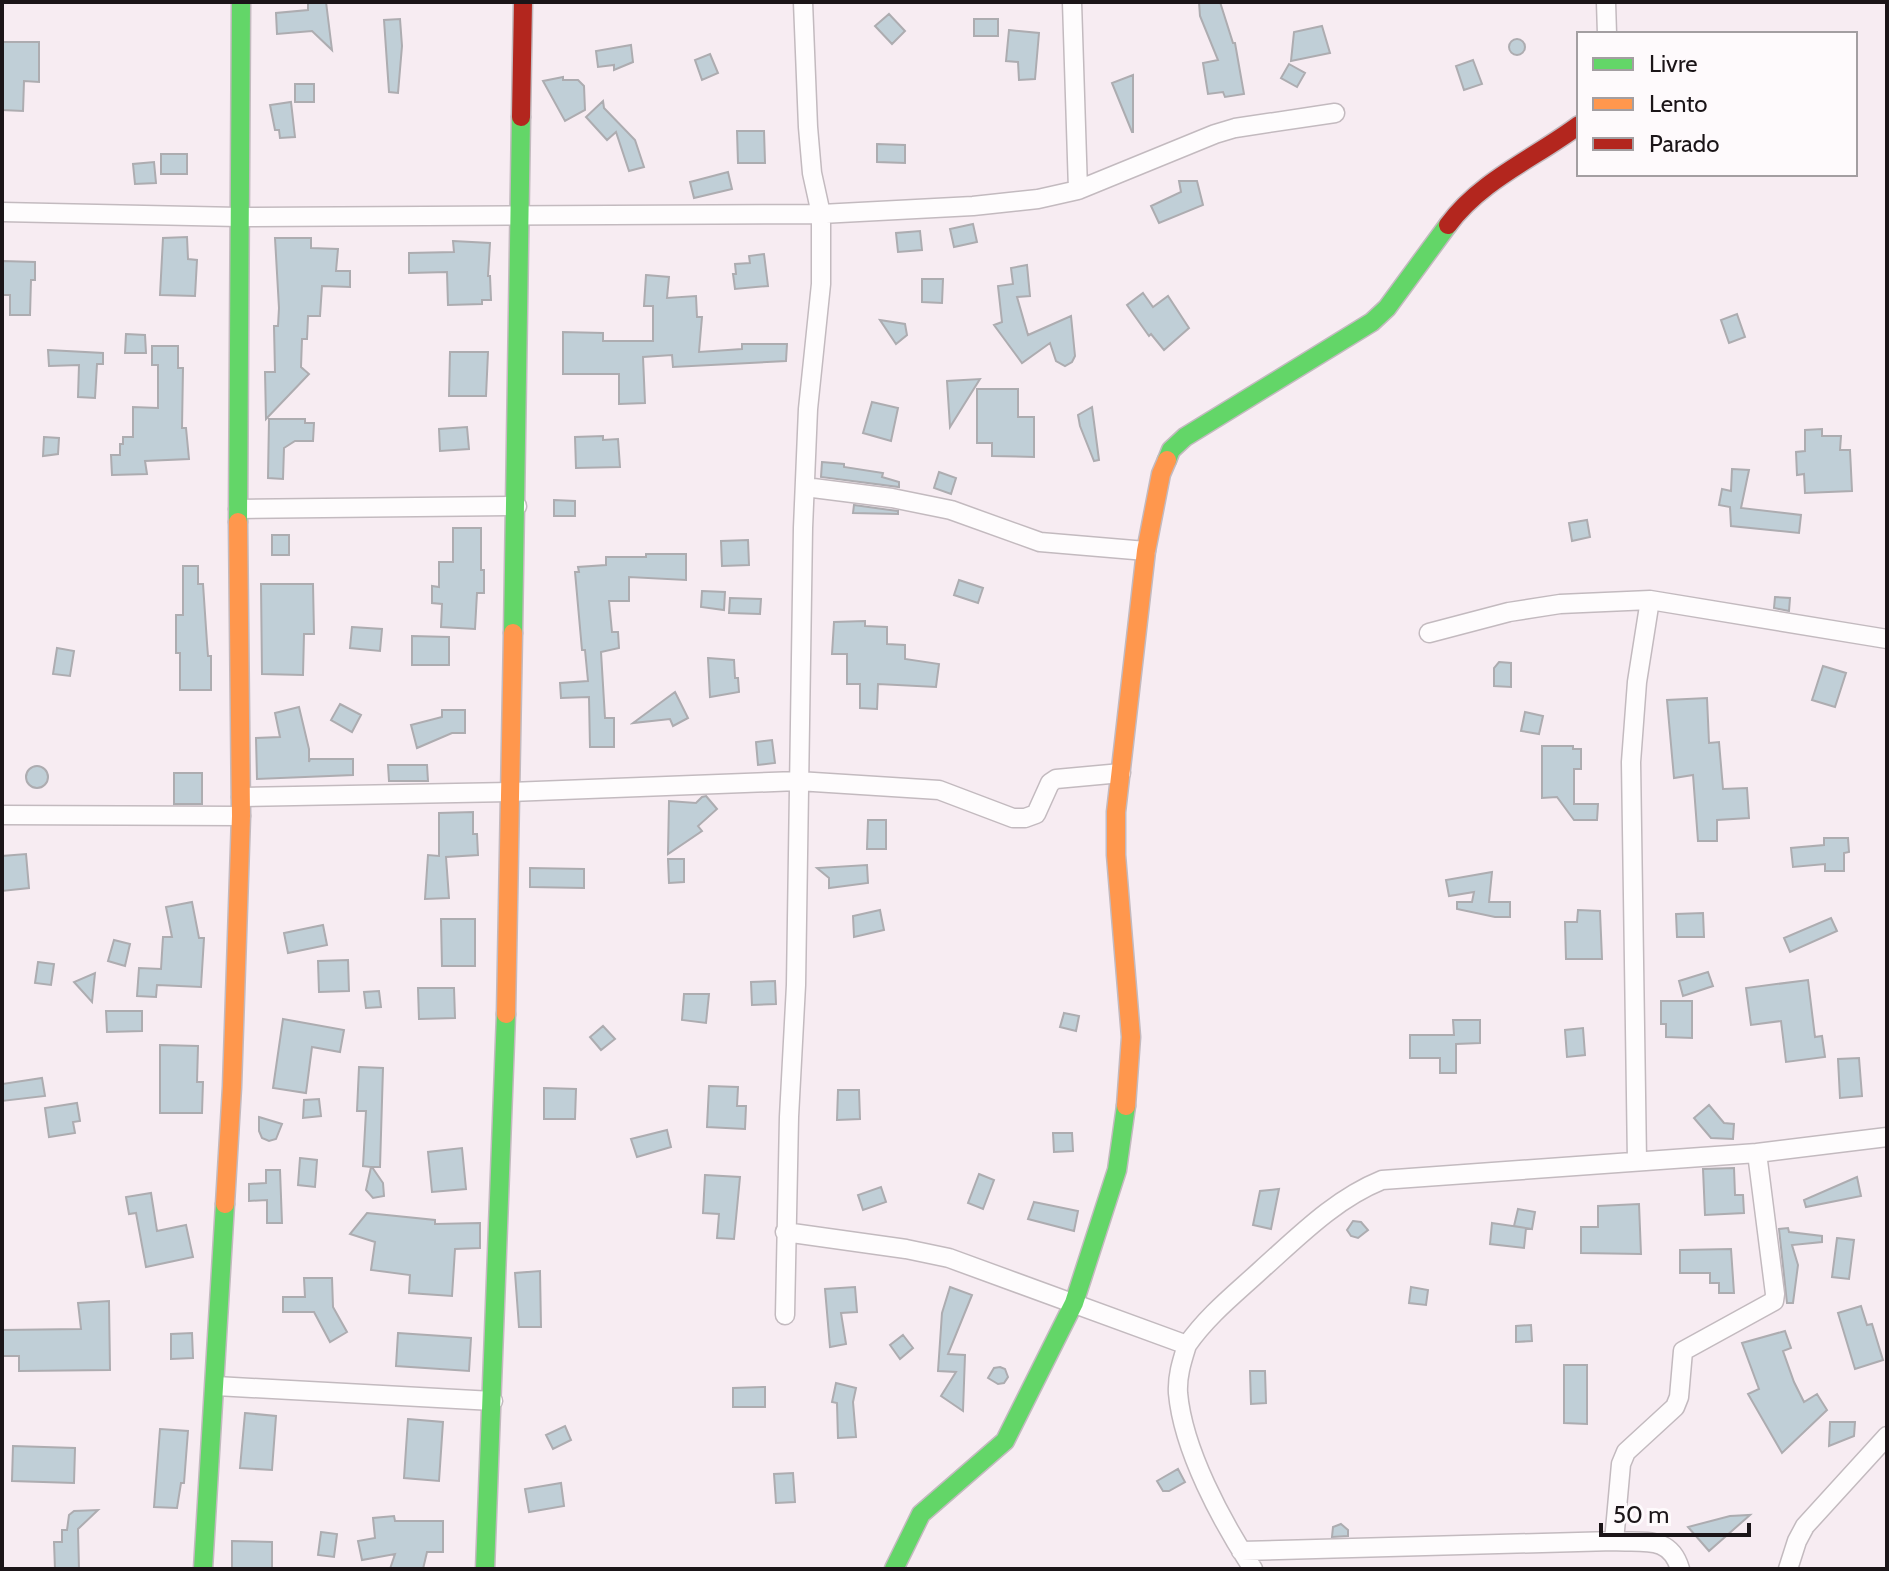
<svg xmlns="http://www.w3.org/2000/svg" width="1889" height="1571" viewBox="0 0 1889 1571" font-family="Cabin,sans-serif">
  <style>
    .building { fill: #c0cfd7; stroke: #adacb0; stroke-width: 2 }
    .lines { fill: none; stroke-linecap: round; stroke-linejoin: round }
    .street-casing { stroke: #c3babf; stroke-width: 21 }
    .fast-casing { stroke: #c3babf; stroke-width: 21 }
    .slow-casing { stroke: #c3babf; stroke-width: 21 }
    .jam-casing { stroke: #c3babf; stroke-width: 21 }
    .street { stroke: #fefcfd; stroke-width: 18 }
    .fast { stroke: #63d668; stroke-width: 18 }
    .slow { stroke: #ff974d; stroke-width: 18 }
    .jam { stroke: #b3261e; stroke-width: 18 }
  </style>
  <rect width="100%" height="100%" fill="#f7ecf2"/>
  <!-- building -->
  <path class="building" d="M308 2H326L332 50 312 31 277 34 276 13 308 10Z
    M1199 2H1220L1233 43H1235L1244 94 1225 97 1223 92 1208 94 1203 63 1218 60 1200 16Z
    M889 14 905 31 892 44 875 26Z
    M400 19 402 46 398 93 389 92 384 20Z
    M974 19H998V36H974Z
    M1322 26 1330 53 1291 61 1294 32Z
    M1009 30 1039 33 1035 79 1019 80 1018 62 1006 61Z
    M1509 47a8 8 0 1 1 16 0a8 8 0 1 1-16 0Z
    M2 42H39V82L24 81 23 111 2 110Z
    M631 45 633 62 614 70V65L598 67 596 51Z
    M710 54 718 73 702 80 695 60Z
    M1473 60 1482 84 1464 90 1456 66Z
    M1289 64 1305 73 1297 87 1281 78Z
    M1133 75V132H1132L1112 83Z
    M563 77V80H578L584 86 585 110 565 121 543 81Z
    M295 84H314V102H295Z
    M603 101 604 108 635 140 644 167 629 171 616 132 607 140 586 117Z
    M291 102 295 137 280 138 279 130H275L270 105Z
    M737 131H764L765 163H738Z
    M877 144 905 145V163L877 162Z
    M161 154H187V174H161Z
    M154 162 156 183 135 184 133 164Z
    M728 172 732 189 694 198 690 182Z
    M1179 181H1197L1203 205 1159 223 1151 206 1181 192Z
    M973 224 977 242 954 247 950 229Z
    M920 231 922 250 898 252 896 233Z
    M187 237 188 259 197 260 195 296 160 295 163 238Z
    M275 238H311V248L338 249 336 271H350V287L322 286 320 316H308L307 339H302L301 367 309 374 266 419 265 372H275L274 326H278L279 308Z
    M453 241 490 243 488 276H490L491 300H482V304L448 305 447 272 409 273V253L454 252Z
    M764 254 768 286 735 289 733 274H736L735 264 750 263 749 256Z
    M2 261 35 262V280H31L30 315H10V295H2Z
    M1027 265 1030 296 1017 297 1028 335 1071 316 1075 356 1072 362 1065 366 1056 361 1050 343 1022 363 994 325 1002 322 998 286 1013 284 1011 268Z
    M646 275 669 277 667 298 696 296 697 317H702L699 352 742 349V344H787L786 361 673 367 672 355 643 357 645 403 619 404V374H563V332L603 333V341H653V306H644Z
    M922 279H943L942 303 922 302Z
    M1143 293 1153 307 1168 296 1189 328 1164 350 1151 334 1149 336 1127 305Z
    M1737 314 1745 337 1729 343 1721 320Z
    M880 320 905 324 907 335 896 344Z
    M126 334 145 335 146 353H125Z
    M152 346H178V368H183L182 428H186L189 459 145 461 147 474 112 475 111 455H120V444H123V437H133V407L158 408V365H152Z
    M48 350 103 353V364H97L95 398 78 397 79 365 49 366Z
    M450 352H488L486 396H449Z
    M980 379 950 427 947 381Z
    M977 389H1018V417H1034V457L992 456V443H977Z
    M872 402 898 408 891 441 863 433Z
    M1092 407 1099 460 1094 461 1080 426 1078 415Z
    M269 419H305V423H314L313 441H295L284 448 283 479 268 478Z
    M467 427 469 449 440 451 439 429Z
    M1822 429V436H1841L1840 450H1850L1852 491 1805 493 1804 474 1797 475 1796 452 1805 451V430Z
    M603 436V440L618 439 620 467 576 468 575 437Z
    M44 437 59 438 58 454 43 456Z
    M822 462 844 464V467L883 473 882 477 899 482V487L821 477Z
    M1732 469 1749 470 1741 508 1801 515 1799 533 1731 526 1730 507 1719 505 1722 489 1731 491Z
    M939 472 956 478 951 494 934 488Z
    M554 500 575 501V516H554Z
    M854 505 890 510 898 511V514L853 513Z
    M1587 520 1590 537 1572 541 1569 523Z
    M453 528H481V570H484V593H477L475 629 441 627 442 604 432 603V586L439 587V562H453Z
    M272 535H289V555H272Z
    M748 540 749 565 722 566 721 541Z
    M646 554H686V580L629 577V601H609L612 632H618L619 648 601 652 605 718H614V747H590L589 697 561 698 560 683 588 681 585 650H582L575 572H579L578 567 606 565V557H646Z
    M183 566H198V584H203L207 643 208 656H211V690H180V653H176V615H183Z
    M959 580 983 588 978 603 954 595Z
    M261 584H313L314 634H304L303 675 262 674Z
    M702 591 725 592 724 610 701 607Z
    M1775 597 1790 598 1789 611 1774 608Z
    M730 598 761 599 760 614 729 613Z
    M865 621V626L887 627V644L905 645V659L939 664 936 687 878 684 877 709 860 708V684H847V654H832L834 622Z
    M352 627 382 629 380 651 350 648Z
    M412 636 449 637V665H412Z
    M57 648 74 651 70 676 53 674Z
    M708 658 734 660 735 678H738L739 692 710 697Z
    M1499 662 1511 663V687L1494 686V668Z
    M1823 666 1846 673 1835 707 1812 700Z
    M675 692 688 718 673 726 670 719 633 723Z
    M1707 698 1709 743 1719 742 1723 789 1747 788 1749 818 1717 820V841H1698L1693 775 1674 778 1667 700Z
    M340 704 361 715 352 732 331 720Z
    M299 707 309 749V762L310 759H353V775L257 779 256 738 280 737 275 713Z
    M442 710H465V733H452L417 748 411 725 442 717Z
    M1525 712 1543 716 1539 734 1521 731Z
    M772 740 775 763 758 765 756 742Z
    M1542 746H1573V749H1581V769H1574V804H1598L1597 820H1574L1557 797 1542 798Z
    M388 765H427L428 781H389Z
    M26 777a11 11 0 1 1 22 0a11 11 0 1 1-22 0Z
    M174 773H202V804H174Z
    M706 796 717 809 698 826 702 831 668 854 669 801 696 803 702 797Z
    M473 812V834H477L478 855 446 857 449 898 425 899 428 855 439 856V813Z
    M868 820H886V849H867Z
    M1824 838H1848L1849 852 1844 853V871H1825V864L1793 867 1791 848 1824 845Z
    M26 854 29 888 2 891V856Z
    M668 859H684V882L669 883Z
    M867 865 868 883 829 888V878L817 868Z
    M530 868 584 869V888L530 887Z
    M1492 872 1489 902H1510V917H1495L1457 909V902H1472L1474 892 1449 896 1446 880Z
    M192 902 199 938H204L201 987 157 985 156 997 137 996 139 968 161 969 163 937H172L166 907Z
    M880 910 884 930 854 937 853 916Z
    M1578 910 1600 911 1602 959H1566L1565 922H1577Z
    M1703 913 1704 937H1677L1676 914Z
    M1831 918 1837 931 1790 952 1784 938Z
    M441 919H475V966H442Z
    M323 925 327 945 288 953 284 933Z
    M114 940 130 944 125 966 108 961Z
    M348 960 349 991 319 992 318 961Z
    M38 962 54 964 51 985 35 983Z
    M1708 972 1713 986 1683 996 1679 981Z
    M95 973 92 1002 74 982Z
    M1808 980 1815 1037 1822 1036 1825 1057 1786 1062 1781 1021 1751 1025 1746 988Z
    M775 981 776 1004 752 1005 751 982Z
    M418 988H454L455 1018 419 1019Z
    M379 991 381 1007 366 1008 364 992Z
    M684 994H709L706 1023 682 1020Z
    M1661 1001H1692V1038L1666 1037V1024H1661Z
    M106 1011H142V1031L107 1032Z
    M1064 1013 1079 1016 1076 1031 1060 1027Z
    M283 1019 344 1030 340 1052 312 1047 306 1093 273 1088Z
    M1453 1020H1480V1043L1456 1044V1073H1440V1058H1410V1035H1454Z
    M603 1026 615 1039 601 1050 590 1037Z
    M1583 1028 1585 1055 1567 1057 1565 1030Z
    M160 1045 198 1046 197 1082H203L202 1113H160Z
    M1859 1058 1862 1096 1840 1098 1838 1059Z
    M359 1067 383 1068 380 1167H372L383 1183 384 1196 373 1198 366 1190 371 1167 363 1166 366 1111H357Z
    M42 1078 45 1096 2 1101V1084Z
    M709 1086 738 1087 737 1106H746L745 1129 707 1127Z
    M544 1088 576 1089 575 1119H544Z
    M838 1090H859L860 1119 837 1120Z
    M319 1099 321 1116 303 1118 304 1100Z
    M77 1103 80 1121 73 1122 75 1133 49 1137 45 1108Z
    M1709 1105 1724 1123 1734 1124 1733 1139 1711 1138 1694 1118Z
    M259 1117 282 1124 276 1139 269 1141 262 1138 259 1131Z
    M667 1130 671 1147 637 1157 631 1139Z
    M1053 1133H1072L1073 1151 1054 1152Z
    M462 1148 466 1189 432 1192 428 1152Z
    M300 1158 317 1160 315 1187 298 1185Z
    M1734 1168 1735 1195H1743L1744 1213 1705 1215 1703 1169Z
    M266 1170H280L282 1223H267V1200L249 1201V1184L266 1183Z
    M979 1174 994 1180 983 1209 968 1203Z
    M705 1175 740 1177 734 1239 717 1238 719 1214 703 1213Z
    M1857 1177 1861 1196 1806 1207 1804 1200Z
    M881 1187 886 1202 863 1210 858 1195Z
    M1279 1189 1271 1229 1253 1225 1260 1191Z
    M151 1193 157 1231 186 1225 193 1257 146 1267 136 1213 129 1214 126 1197Z
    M1034 1202 1078 1211 1074 1231 1028 1219Z
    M1639 1204 1641 1254 1581 1253V1227H1598V1206Z
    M1518 1209 1535 1212 1532 1229 1514 1226Z
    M367 1213 435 1220V1224L480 1223V1248L455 1249 452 1296 409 1293 410 1275 371 1270 375 1242 350 1234Z
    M1353 1221 1361 1222 1368 1230 1358 1238 1351 1236 1347 1230Z
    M1492 1223 1526 1228 1524 1248 1490 1244Z
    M1788 1228 1789 1232 1822 1236V1242L1792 1245 1798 1265 1793 1303H1787L1779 1229Z
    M1837 1238 1854 1240 1849 1279 1832 1277Z
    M1731 1249 1734 1293H1719V1283H1710V1273H1680V1250Z
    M540 1271 541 1327H519L515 1273Z
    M304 1278H332L333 1307 347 1332 330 1342 314 1312H283V1297H305Z
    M855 1287 857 1312 841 1313 846 1344 830 1347 825 1289Z
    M950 1287 972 1295 948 1354 965 1355 963 1411 941 1396 956 1372 938 1371 942 1313Z
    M1411 1287 1428 1290 1426 1305 1409 1303Z
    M109 1301 110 1370 19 1371V1356H2V1330L81 1329 78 1303Z
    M1861 1306 1867 1325 1872 1324 1883 1360 1855 1369 1838 1313Z
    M1531 1325 1532 1341 1516 1342V1326Z
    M1785 1331 1791 1348 1783 1351 1794 1382 1804 1402 1817 1394 1827 1410 1782 1453 1748 1394 1759 1389 1742 1343Z
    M192 1333 193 1358 171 1359V1334Z
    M398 1333 471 1338 469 1371 396 1366Z
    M903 1335 913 1348 900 1359 890 1345Z
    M1564 1365H1587V1424L1564 1423Z
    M1000 1367 1005 1369 1008 1377 1004 1383 998 1384 988 1378 994 1368Z
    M1250 1371H1265L1266 1403 1251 1404Z
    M836 1383 856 1388 853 1402 856 1437 838 1438 837 1403 832 1402Z
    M765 1387V1407H733V1388Z
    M245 1413 276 1416 272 1470 240 1468Z
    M408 1419 443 1422 439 1481 404 1478Z
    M1830 1422H1855L1854 1436 1829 1446Z
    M565 1426 571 1440 553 1449 546 1435Z
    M160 1429 188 1431 184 1483H181L177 1508 154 1507Z
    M13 1446 75 1448 74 1483 12 1481Z
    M1178 1469 1185 1482 1169 1491H1163L1157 1481Z
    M793 1473 795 1502 776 1503 774 1474Z
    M561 1483 564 1506 529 1512 525 1489Z
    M98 1510 78 1529 79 1569H55L54 1542H62V1530H67L69 1515 74 1511Z
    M1750 1515 1709 1551 1688 1527 1730 1516Z
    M394 1516 395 1521H443V1552H427L423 1569H390L395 1554 362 1560 358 1541 375 1538 373 1518Z
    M1341 1524 1348 1530V1536L1332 1537 1333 1527Z
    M321 1532 337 1534 334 1557 318 1555Z
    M232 1541 272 1542V1569H232Z"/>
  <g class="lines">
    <!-- street casing -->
    <g class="street-casing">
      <path id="street" d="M1606 2 1607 34
        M1078 190 1215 134 1235 128 1335 113
        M2 212 239 217 821 214 973 206 1038 199 1078 190 1072 2
        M805 487 892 498 951 510 1040 542 1146 551
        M238 509 517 506
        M1429 633 1509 612 1560 604 1650 600 1887 639
        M241 797 510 792 798 781 939 790 1013 818H1025L1036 814 1050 783 1056 779 1121 773
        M2 815 241 816
        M1637 1161 1631 762 1637 682 1650 600
        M785 1232 906 1249 949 1258 1187 1345C1208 1315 1235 1294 1262 1269 1299 1236 1335 1199 1382 1180L1757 1153 1887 1137
        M785 1315 789 1117 796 985 803 528 808 409 821 284V214L812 173 808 127 803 2
        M1187 1345C1182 1361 1177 1376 1178 1393 1183 1450 1222 1522 1253 1569
        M216 1386 493 1401
        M1614 1541 1621 1464 1626 1452 1675 1407 1679 1397 1683 1351 1774 1301 1775 1294 1757 1153
        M1241 1551 1614 1541C1644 1543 1670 1535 1680 1569
        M1788 1569 1797 1541 1805 1526 1887 1436"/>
    </g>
    <!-- fast casing -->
    <g class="fast-casing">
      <path id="fast" d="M1167 460 1171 450 1185 437 1372 322 1387 308 1448 225
        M238 522 241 2
        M513 633 521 117
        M203 1569 225 1204
        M485 1569 506 1014
        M894 1569 921 1514 1005 1441 1074 1303 1117 1170 1126 1106"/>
    </g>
    <!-- slow casing -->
    <g class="slow-casing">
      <path id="slow" d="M506 1014 513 633
        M1126 1106 1131 1037 1116 855V812L1146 551 1161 474 1167 460
        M225 1204 232 1087 241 816 238 522"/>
    </g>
    <!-- jam casing -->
    <g class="jam-casing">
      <path id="jam" d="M521 117 523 2
        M1448 225C1481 180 1535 158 1579 125"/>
    </g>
    <!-- street -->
    <use href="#street" class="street"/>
    <!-- fast -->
    <use href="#fast" class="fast"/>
    <!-- slow -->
    <use href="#slow" class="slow"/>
    <!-- jam -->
    <use href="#jam" class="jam"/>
  </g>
  <!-- border -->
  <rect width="1889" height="1571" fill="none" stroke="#1b1518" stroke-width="8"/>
  <!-- legend -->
  <rect x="1577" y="32" width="280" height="144" fill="#fefafc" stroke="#a39ea1" stroke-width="2"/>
  <rect x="1593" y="58" width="40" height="12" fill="#63d668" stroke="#a39ea1" stroke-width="2"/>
  <text x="1649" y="72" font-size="24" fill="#1b1518">Livre</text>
  <rect x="1593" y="98" width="40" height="12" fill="#ff974d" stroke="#a39ea1" stroke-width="2"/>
  <text x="1649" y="112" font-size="24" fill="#1b1518">Lento</text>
  <rect x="1593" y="138" width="40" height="12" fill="#b3261e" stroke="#a39ea1" stroke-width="2"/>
  <text x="1649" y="152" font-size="24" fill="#1b1518">Parado</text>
  <!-- scale -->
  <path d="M1601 1523v12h148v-12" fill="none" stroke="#1b1518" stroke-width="4"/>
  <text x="1613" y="1523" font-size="24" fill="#1b1518" stroke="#fefafc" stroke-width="6" paint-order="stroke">50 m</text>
</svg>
